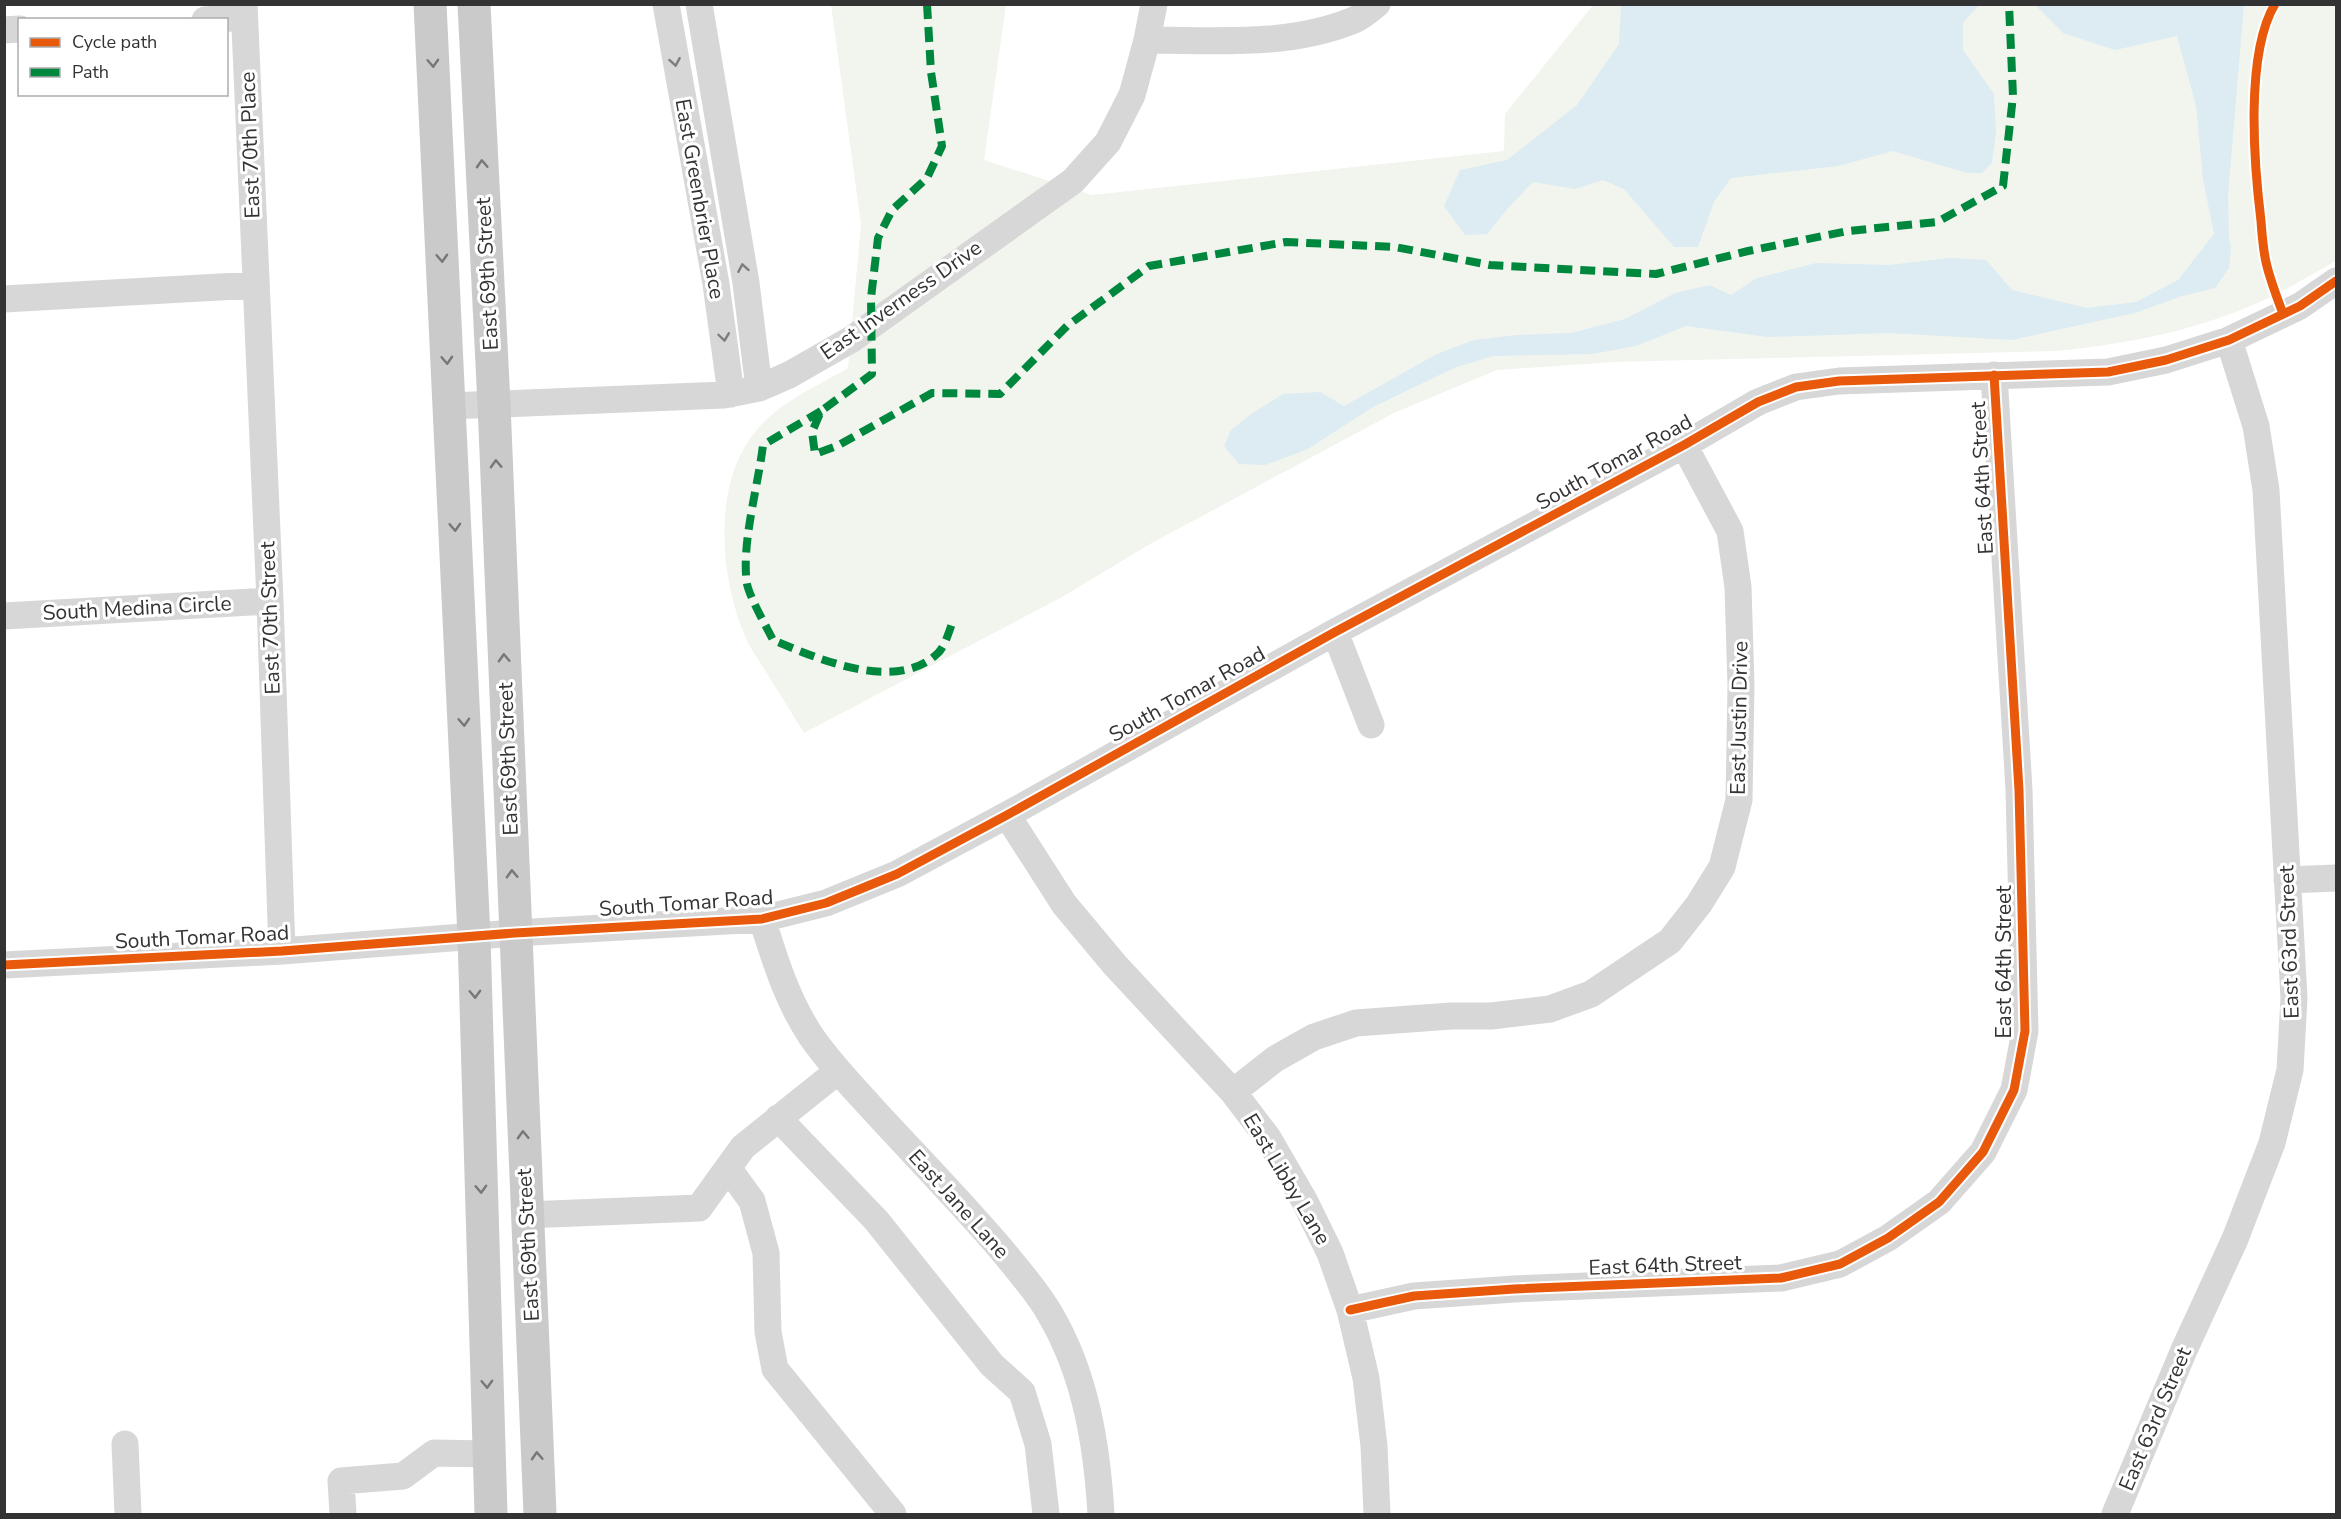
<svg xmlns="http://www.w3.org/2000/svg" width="2341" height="1519" viewBox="0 0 2341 1519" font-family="'Nunito Sans',sans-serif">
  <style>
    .green { fill: #f1f5ed }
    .water { fill: #ddebf3 }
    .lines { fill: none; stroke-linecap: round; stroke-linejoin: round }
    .minor { stroke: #d7d7d7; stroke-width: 27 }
    .major { stroke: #cacaca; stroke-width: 33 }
    .quiet { stroke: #00873e; stroke-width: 8; stroke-dasharray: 15 8; stroke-linecap: butt }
    .cycleway-casing { stroke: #fff; stroke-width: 13 }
    .cycleway { stroke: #e8590c; stroke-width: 9 }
    .oneway { stroke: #7d7d7d }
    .oneway2 { stroke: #777 }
    .labels { text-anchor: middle; stroke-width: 6; stroke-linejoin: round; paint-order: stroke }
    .street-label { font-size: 21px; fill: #333; stroke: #fff }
  </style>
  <rect width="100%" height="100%" fill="#fff"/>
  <!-- green -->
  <path class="green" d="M831 5H1006L984 160 1092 195 1504 151 1505 114 1593 5H2336V260C2324 269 2310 275 2297 283 2220 326 2143 342 2056 351L1614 362 1497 370 1394 413 1150 544 1062 597 804 733C790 711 777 689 763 667 757 657 749 647 745 636 718 572 711 474 764 422 788 398 819 385 848 368L861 224Z"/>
  <!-- water -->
  <path class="water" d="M1621 5H1979L1963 23V50L1994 94 1996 132 1992 163 1982 173H1967L1893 151 1838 166 1731 178 1714 202 1698 247H1674L1624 189 1603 180 1575 189 1533 182 1508 208 1487 234 1465 235 1444 206 1460 170 1507 160 1577 105 1619 44Z
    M2035 5H2244L2228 197 2229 237 2231 247 2229 268 2215 288 2182 296 2135 313 2012 340 1890 333 1768 337 1686 326 1636 346 1592 354 1493 356 1454 368 1373 407 1308 449 1265 465 1239 464 1224 446 1231 430 1251 414 1283 394 1320 392 1344 406 1437 354 1474 340 1517 335 1571 333 1625 319 1675 293 1710 285 1731 295 1757 278 1816 263 1889 265 1951 258 1986 260 2012 290 2087 308 2136 302 2178 280 2214 234 2203 179 2196 106 2177 36 2115 50 2063 33Z"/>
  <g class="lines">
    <!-- minor -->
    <path class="minor" d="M244 4 270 601 282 951
      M666 4 716 284 731 394
      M699 4 746 283 759 388
      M205 20 244 17
      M4 30 20 29
      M1147 40C1215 40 1289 47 1354 20 1362 17 1370 10 1377 4
      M4 299 256 285
      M449 406 724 395 759 388 789 375 852 339 1073 181 1108 142 1132 95 1147 40 1154 4
      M4 616 270 601
      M1335 632 1371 725
      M1007 815 1064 904 1115 965 1233 1092 1268 1138 1304 1200 1330 1253 1350 1310 1366 1378 1374 1446 1377 1514
      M2287 880 2336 878
      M762 919C775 960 787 1000 811 1036 828 1061 849 1083 869 1105 913 1153 959 1200 1001 1249 1018 1270 1037 1291 1050 1314 1086 1375 1097 1446 1101 1514
      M4 965 282 951 515 933 762 919 826 903 897 874 1007 815 1335 632 1684 445 1758 402 1796 387 1839 381 2108 372 2166 360 2229 340 2300 306 2336 281
      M1233 1092 1275 1059 1314 1037 1356 1023 1451 1016H1491L1550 1009 1591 994 1670 941 1699 904 1722 867 1739 800 1741 686 1738 587 1730 531 1684 445
      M778 1118 876 1220 992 1365 1022 1392 1038 1444 1046 1514
      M728 1168 752 1201 766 1253 768 1332 775 1369 893 1514
      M526 1215 699 1208 743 1147 838 1071
      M1350 1310 1414 1296 1514 1289 1781 1278 1840 1264 1888 1238 1939 1202 1983 1152 2014 1090 2025 1031 2019 790 1994 375
      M125 1444 128 1514
      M343 1514 341 1481 403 1476 434 1453 489 1454
      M2115 1514 2184 1350 2235 1239 2272 1143 2290 1070 2294 998 2266 490 2256 426 2229 340"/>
    <!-- major -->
    <path class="major" d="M430 4 474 936 491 1514
      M474 4 494 404 540 1514"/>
    <!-- quiet -->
    <path class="quiet" d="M927 4 931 72 942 146 927 178 892 210 878 238 871 298 872 374 821 411 812 432 815 454 837 446 932 393 1000 394 1067 326 1149 266 1286 242 1395 247 1490 265 1656 274 1748 251 1848 231 1937 222 2003 186 2013 96 2009 4
      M821 411 763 445C758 487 741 544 747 584 750 598 766 626 773 640 818 659 898 694 939 652 946 644 950 628 954 618"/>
    <!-- cycleway casing -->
    <g class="cycleway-casing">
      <path id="cycleway" d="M2275 4C2245 54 2254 164 2261 221 2262 234 2263 249 2266 262 2270 280 2277 297 2283 314
        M4 965 282 951 515 933 762 919 826 903 897 874 1007 815 1335 632 1684 445 1758 402 1796 387 1839 381 2108 372 2166 360 2229 340 2300 306 2336 281
        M1350 1310 1414 1296 1514 1289 1781 1278 1840 1264 1888 1238 1939 1202 1983 1152 2014 1090 2025 1031 2019 790 1994 375"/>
    </g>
    <!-- cycleway -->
    <use href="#cycleway" class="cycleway"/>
  </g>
  <!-- one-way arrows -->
  <defs><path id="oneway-chevron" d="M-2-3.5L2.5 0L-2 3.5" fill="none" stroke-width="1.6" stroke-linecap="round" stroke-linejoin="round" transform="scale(1.5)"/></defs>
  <g class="oneway">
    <use href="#oneway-chevron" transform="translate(675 62) rotate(80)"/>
    <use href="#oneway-chevron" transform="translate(743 268) rotate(-100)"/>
    <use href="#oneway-chevron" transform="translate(724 337) rotate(82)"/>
  </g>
  <g class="oneway2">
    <use href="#oneway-chevron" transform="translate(433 63) rotate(87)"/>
    <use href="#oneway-chevron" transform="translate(482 164) rotate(-93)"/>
    <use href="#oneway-chevron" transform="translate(442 258) rotate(87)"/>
    <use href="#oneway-chevron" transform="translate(447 360) rotate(87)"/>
    <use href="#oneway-chevron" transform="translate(496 464) rotate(-92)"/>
    <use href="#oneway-chevron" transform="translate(455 527) rotate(87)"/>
    <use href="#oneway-chevron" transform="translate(504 658) rotate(-92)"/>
    <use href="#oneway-chevron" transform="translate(464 722) rotate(87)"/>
    <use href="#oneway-chevron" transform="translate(512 874) rotate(-92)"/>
    <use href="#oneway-chevron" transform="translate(475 994) rotate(88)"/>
    <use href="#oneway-chevron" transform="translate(523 1135) rotate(-92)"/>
    <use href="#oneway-chevron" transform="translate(481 1189) rotate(88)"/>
    <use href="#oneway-chevron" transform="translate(487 1384) rotate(88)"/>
    <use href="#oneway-chevron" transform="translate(537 1456) rotate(-93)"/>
  </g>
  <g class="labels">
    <!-- street labels -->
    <g class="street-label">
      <text transform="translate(250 145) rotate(-92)" y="7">East 70th Place</text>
      <text transform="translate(700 199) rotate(80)" y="7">East Greenbrier Place</text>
      <text transform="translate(487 274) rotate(-93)" y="7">East 69th Street</text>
      <text transform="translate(901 300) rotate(-35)" y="7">East Inverness Drive</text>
      <text transform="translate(1614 462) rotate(-29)" y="7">South Tomar Road</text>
      <text transform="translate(1982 478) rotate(-93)" y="7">East 64th Street</text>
      <text transform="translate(137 608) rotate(-3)" y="7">South Medina Circle</text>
      <text transform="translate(270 618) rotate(-92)" y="7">East 70th Street</text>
      <text transform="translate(1187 694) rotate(-29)" y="7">South Tomar Road</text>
      <text transform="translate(1739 718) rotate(-89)" y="7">East Justin Drive</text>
      <text transform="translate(508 759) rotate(-92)" y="7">East 69th Street</text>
      <text transform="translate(686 903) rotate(-4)" y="7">South Tomar Road</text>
      <text transform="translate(202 937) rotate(-3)" y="7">South Tomar Road</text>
      <text transform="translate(2289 942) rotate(-92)" y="7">East 63rd Street</text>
      <text transform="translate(2004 962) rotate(-90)" y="7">East 64th Street</text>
      <text transform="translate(1287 1179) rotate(59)" y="7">East Libby Lane</text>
      <text transform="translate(959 1204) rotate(48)" y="7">East Jane Lane</text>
      <text transform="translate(528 1245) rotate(-93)" y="7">East 69th Street</text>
      <text transform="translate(1665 1265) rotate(-2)" y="7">East 64th Street</text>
      <text transform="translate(2155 1419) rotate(-67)" y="7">East 63rd Street</text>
    </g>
  </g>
  <!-- border -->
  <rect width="2341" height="1519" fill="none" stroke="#333333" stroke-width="12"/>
  <!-- legend -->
  <rect x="18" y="18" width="210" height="78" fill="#ffffff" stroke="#adadad" stroke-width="1.5"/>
  <rect x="30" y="38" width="30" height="9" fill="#e8590c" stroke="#adadad" stroke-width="1.5"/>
  <text x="72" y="48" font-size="18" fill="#333333">Cycle path</text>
  <rect x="30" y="68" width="30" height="9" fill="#00873e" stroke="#adadad" stroke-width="1.5"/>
  <text x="72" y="78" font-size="18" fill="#333333">Path</text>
</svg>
